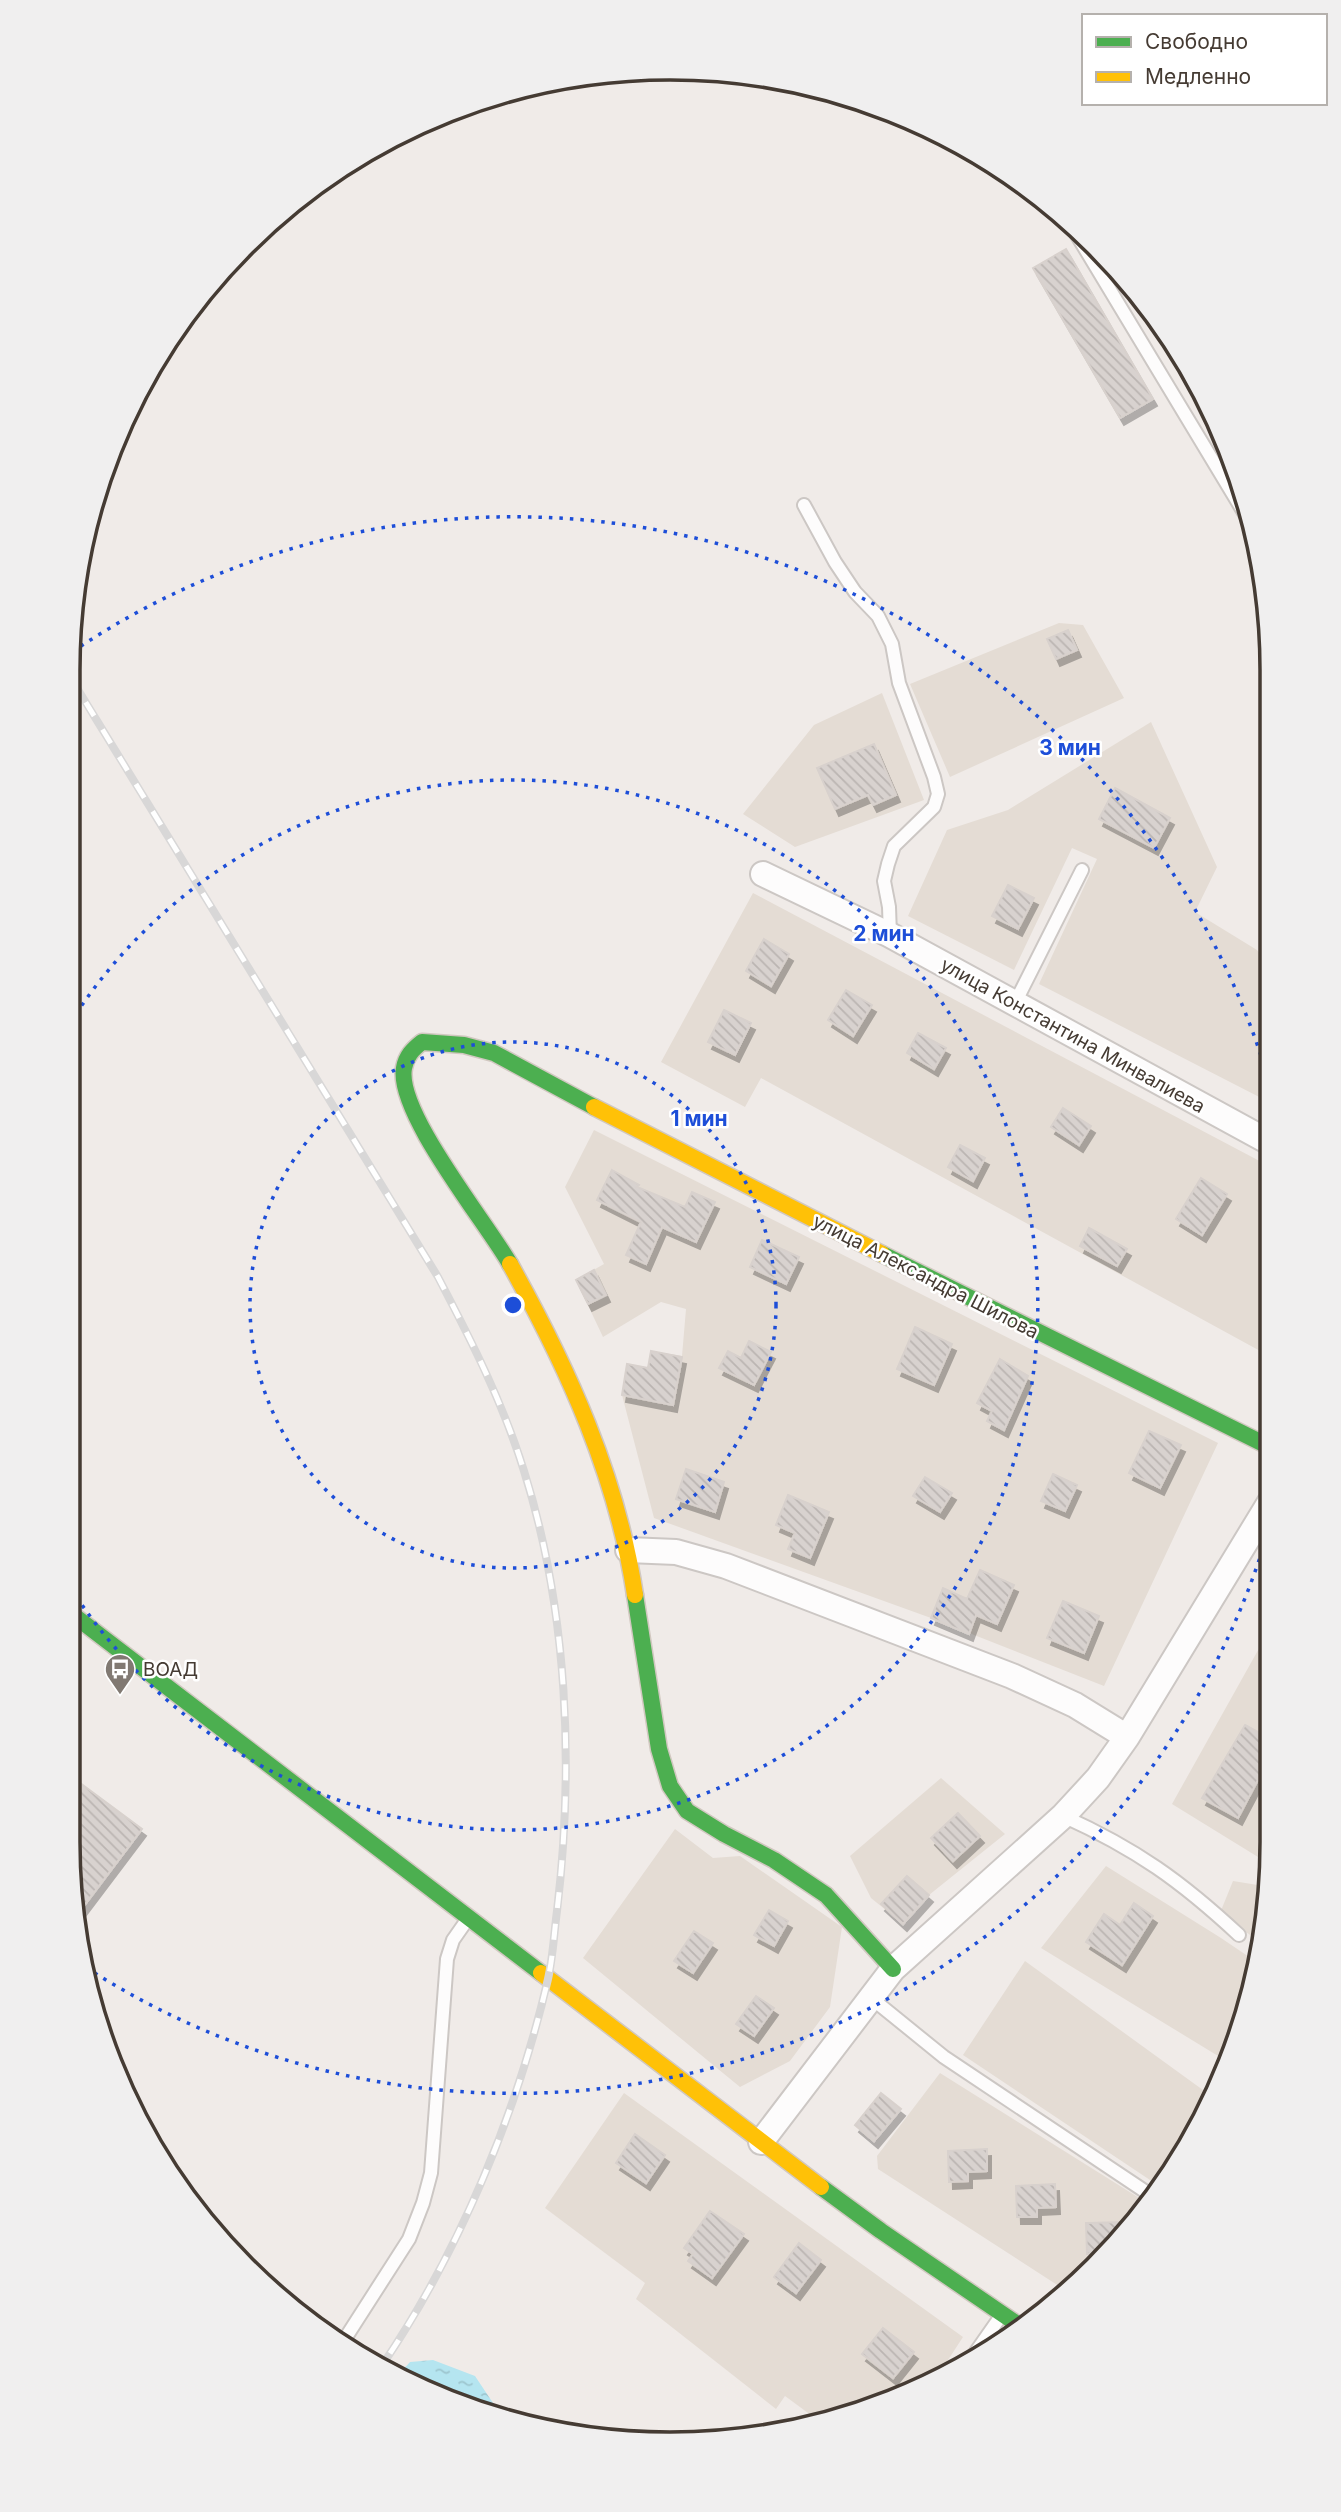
<svg xmlns="http://www.w3.org/2000/svg" width="1341" height="2512" viewBox="0 0 1341 2512" font-family="Inter,sans-serif">
  <style>
    .residential { fill: #e4dcd4 }
    .water { fill: url(#water-ripples) }
    .building { fill: url(#building-back-hatch); stroke: #d8d1cd; stroke-width: 2; filter: url(#shadow) }
    .lines { fill: none; stroke-linecap: round; stroke-linejoin: round }
    .lane-casing { stroke: #ccc7c4; stroke-width: 16 }
    .street-casing { stroke: #ccc7c4; stroke-width: 28 }
    .fast-casing { stroke: #d1c8c0; stroke-width: 19 }
    .slow-casing { stroke: #d1c8c0; stroke-width: 19 }
    .lane { stroke: #fdfcfc; stroke-width: 12 }
    .street { stroke: #fdfcfc; stroke-width: 24 }
    .fast { stroke: #4caf50; stroke-width: 16 }
    .slow { stroke: #ffc107; stroke-width: 16 }
    .rail-casing { stroke: #d8d7d7; stroke-width: 8 }
    .rail { stroke: #fff; stroke-width: 5; stroke-dasharray: 16; stroke-linecap: butt }
    .ring { fill: none; stroke: #1d4ed8; stroke-width: 3.5; stroke-dasharray: 3.5 7 }
    .labels { text-anchor: middle; stroke-width: 5; stroke-linejoin: round; paint-order: stroke }
    .street-label { font-size: 19px; fill: #453b33; stroke: #fff }
    .poi-label { font-size: 19px; fill: #453b33; stroke: #fff; text-anchor: start }
    .rim { fill: none; stroke: #453b33; stroke-width: 3.5 }
    .centre { fill: #1d4ed8; stroke: #fff; stroke-width: 3.5 }
    .ring-label { font-size: 21px; text-anchor: middle; font-weight: bold; fill: #1d4ed8; stroke: #fff; stroke-width: 5; stroke-linejoin: round; paint-order: stroke }
  </style>
  <defs>
    <pattern id="water-ripples" width="26" height="14" patternUnits="userSpaceOnUse" patternTransform="scale(1.75)"><rect width="26" height="14" fill="#b5e5f0"/><path d="M2 4q2-2 4 0t4 0M15 11q2-2 4 0t4 0" fill="none" stroke="#9dc5ce"/></pattern>
    <pattern id="building-back-hatch" width="6" height="6" patternUnits="userSpaceOnUse" patternTransform="scale(1.75)"><rect width="6" height="6" fill="#d8d2cf"/><path d="M-1 5l2 2M0 0l6 6M5-1l2 2" fill="none" stroke="#bbb5b2"/></pattern>
    <filter id="shadow"><feDropShadow dx="4" dy="7" stdDeviation="0" flood-color="#0004"/></filter>
  </defs>
  <rect width="100%" height="100%" fill="#f0ebe8"/>
  <!-- residential -->
  <path class="residential" d="M1059 623 1083 625 1124 698 950 777 910 684Z
    M882 693 924 800 795 847 743 814 814 725Z
    M1151 722 1217 867 1195 912 1257 950 1269 967V1102L1039 984 1097 859 1072 848 1014 970 908 916 947 830 1008 810Z
    M753 893 1269 1166 1270 1339 1262 1352 761 1078 745 1107 661 1062Z
    M594 1130 1218 1443 1104 1686 931 1618 654 1518 622 1395 627 1364 648 1368 651 1351 682 1356 686 1309 661 1302 603 1337 576 1280 604 1264 565 1187Z
    M1271 1627V1865L1172 1804Z
    M941 1778 1005 1834 929 1895 903 1924 871 1898 850 1856Z
    M675 1829 713 1858 740 1856 842 1927 830 2007 790 2061 740 2087 583 1958Z
    M1106 1866 1221 1938 1258 1963 1252 1998 1228 2062 1041 1948Z
    M1233 1881 1270 1887 1261 1943 1220 1913Z
    M1025 1961 1214 2098 1210 2108 1156 2184 963 2055Z
    M940 2073 1144 2201 1096 2268 1065 2290 878 2169 877 2156Z
    M624 2093 963 2337 933 2383 823 2424 785 2396 776 2409 636 2299 645 2283 545 2208Z"/>
  <!-- water -->
  <path class="water" d="M433 2360 475 2376 503 2418 401 2372 410 2362Z"/>
  <!-- building -->
  <path class="building" d="M1066 249 1153 399 1120 418 1033 268Z
    M1068 630 1077 650 1056 659 1047 639Z
    M874 744 896 795 873 805 868 795 835 809 817 768Z
    M1115 788 1170 818 1154 848 1099 819Z
    M1008 885 1034 898 1018 929 992 916Z
    M764 939 789 954 771 986 746 971Z
    M846 990 872 1005 853 1036 828 1020Z
    M724 1010 751 1023 735 1055 708 1042Z
    M918 1033 946 1048 934 1069 907 1053Z
    M1063 1108 1091 1126 1079 1145 1051 1127Z
    M960 1145 985 1158 973 1181 948 1167Z
    M612 1170 639 1185 637 1187 685 1207 692 1192 715 1202 696 1242 662 1227 646 1264 626 1255 641 1222 597 1200Z
    M1201 1178 1227 1194 1202 1235 1176 1219Z
    M1089 1228 1127 1249 1117 1266 1080 1246Z
    M762 1240 799 1257 786 1284 750 1267Z
    M594 1270 606 1295 588 1304 576 1280Z
    M915 1327 952 1344 934 1385 897 1369Z
    M749 1341 771 1352 754 1385 719 1368 728 1351 741 1358Z
    M651 1351 682 1357 673 1405 622 1395 627 1364 648 1368Z
    M1000 1359 1028 1376 1004 1430 987 1421 992 1411 977 1403Z
    M1149 1431 1181 1445 1160 1488 1129 1473Z
    M686 1469 724 1482 715 1512 676 1499Z
    M1053 1474 1077 1485 1065 1511 1041 1501Z
    M925 1477 952 1493 940 1512 913 1496Z
    M788 1495 829 1512 810 1558 788 1549 795 1533 776 1525Z
    M980 1570 1014 1585 997 1624 976 1615 969 1634 931 1618 943 1588 967 1599Z
    M1063 1601 1099 1616 1084 1653 1047 1638Z
    M1245 1725 1271 1739V1755L1238 1818 1202 1798Z
    M68 1774 142 1829 80 1911 68 1842Z
    M958 1813 980 1836 953 1861 931 1838Z
    M907 1876 929 1895 903 1924 881 1904Z
    M1134 1903 1153 1916 1122 1965 1086 1942 1104 1914 1120 1925Z
    M769 1910 788 1921 774 1946 754 1935Z
    M694 1931 713 1943 693 1973 674 1961Z
    M756 1996 774 2008 754 2036 736 2024Z
    M881 2093 901 2109 874 2141 855 2125Z
    M635 2134 665 2155 646 2183 616 2163Z
    M987 2149V2171L968 2172V2181L949 2182 948 2151Z
    M1055 2184 1056 2207 1037 2208V2217H1017L1016 2186Z
    M710 2211 744 2234 712 2278 688 2261 693 2254 684 2248Z
    M1129 2222 1106 2254H1087L1086 2223Z
    M799 2243 821 2260 796 2293 774 2277Z
    M883 2328 914 2352 893 2378 862 2354Z"/>
  <g class="lines">
    <!-- lane casing -->
    <g class="lane-casing">
      <path id="lane" d="M1066 217 1248 519
        M804 505 835 562 855 592 878 616 892 644 899 683 934 777 938 794 934 807 894 846 888 864 884 881 889 907 890 935
        M1015 1003 1082 870
        M1063 1816C1136 1849 1181 1881 1239 1935
        M870 1997 944 2057 1149 2194
        M341 2345 409 2239 423 2203 431 2173 447 1959 453 1940 467 1920
        M973 2356 1001 2316"/>
    </g>
    <!-- street casing -->
    <g class="street-casing">
      <path id="street" d="M763 874 890 935 1269 1142
        M628 1550 676 1552 726 1566 1012 1676 1075 1705 1127 1737
        M761 2142 893 1969 1063 1816 1098 1778 1127 1737 1270 1502"/>
    </g>
    <!-- fast casing -->
    <g class="fast-casing">
      <path id="fast" d="M882 1254 1270 1447
        M510 1264C486 1222 396 1112 404 1068 406 1056 413 1049 422 1042L464 1045 494 1053 594 1107
        M635 1595 659 1749 670 1786 687 1811 724 1834 774 1860 826 1895 893 1969
        M68 1611 541 1973
        M821 2187 881 2231 1017 2324"/>
    </g>
    <!-- slow casing -->
    <g class="slow-casing">
      <path id="slow" d="M594 1107 882 1254
        M510 1264C568 1368 617 1476 635 1595
        M541 1973 821 2187"/>
    </g>
    <!-- lane -->
    <use href="#lane" class="lane"/>
    <!-- street -->
    <use href="#street" class="street"/>
    <!-- fast -->
    <use href="#fast" class="fast"/>
    <!-- slow -->
    <use href="#slow" class="slow"/>
    <!-- rail casing -->
    <g class="rail-casing">
      <path id="rail" d="M69 675 438 1277C471 1340 503 1403 524 1471 568 1611 574 1767 557 1911 554 1933 553 1957 548 1979 517 2113 460 2250 383 2364"/>
    </g>
    <!-- rail -->
    <use href="#rail" class="rail"/>
  </g>
  <!-- distance rings -->
  <g class="ring">
    <circle cx="513" cy="1305" r="263"/>
    <path d="M70 1023A525 525 0 1 1 70 1587"/>
    <path d="M1269 1529A788 788 0 0 1 90 1970M72 652A788 788 0 0 1 1269 1081"/>
  </g>
  <!-- icons -->
  <defs>
    <g id="bus-pin" transform="scale(1.575)"><path d="M0 17L-7.5 6A9.5 9.5 0 1 1 7.5 6Z" fill="#817972" stroke="#fff"/><path d="M-5-6H5V4H4V6H2V4H-2V6H-4V4H-5ZM-3.5-4V0h7V-4ZM-3.5 1.2v1.5H-2V1.2ZM2 1.2v1.5H3.5V1.2Z" fill="#fff"/></g>
  </defs>
  <g fill-rule="evenodd">
    <use href="#bus-pin" x="120" y="1669"/>
  </g>
  <g class="labels">
    <!-- street labels -->
    <g class="street-label">
      <text transform="translate(1073 1035) rotate(29)" y="7">улица Константина Минвалиева</text>
      <text transform="translate(926 1276) rotate(27)" y="7">улица Александра Шилова</text>
    </g>
    <!-- poi labels -->
    <g class="poi-label">
      <text x="143" y="1676">ВОАД</text>
    </g>
  </g>
  <!-- crop -->
  <path d="M0 0H1341V2512H0ZM670 80H670A590 590 0 0 1 1260 670V1842A590 590 0 0 1 670 2432H670A590 590 0 0 1 80 1842V670A590 590 0 0 1 670 80Z" fill="#f0efef" fill-rule="evenodd"/>
  <path class="rim" d="M670 80H670A590 590 0 0 1 1260 670V1842A590 590 0 0 1 670 2432H670A590 590 0 0 1 80 1842V670A590 590 0 0 1 670 80Z"/>
  <circle cx="513" cy="1305" r="10" class="centre"/>
  <g class="ring-label">
    <text x="1070" y="755">3 мин</text>
    <text x="884" y="941">2 мин</text>
    <text x="699" y="1126">1 мин</text>
  </g>
  <!-- legend -->
  <rect x="1082" y="14" width="245" height="91" fill="#ffffff" stroke="#b5b1ad" stroke-width="2"/>
  <rect x="1096" y="37" width="35" height="10" fill="#4caf50" stroke="#b5b1ad" stroke-width="2"/>
  <text x="1145" y="49" font-size="21" fill="#453b33">Свободно</text>
  <rect x="1096" y="72" width="35" height="10" fill="#ffc107" stroke="#b5b1ad" stroke-width="2"/>
  <text x="1145" y="84" font-size="21" fill="#453b33">Медленно</text>
</svg>
